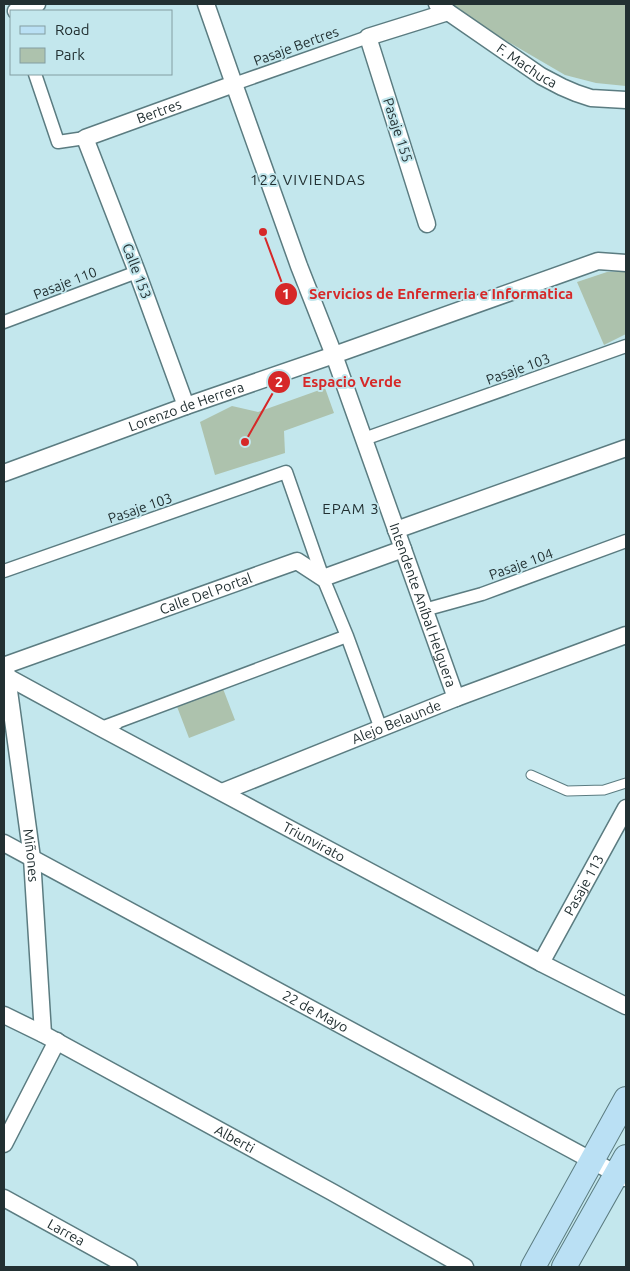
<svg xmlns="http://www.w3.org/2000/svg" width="630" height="1271" viewBox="0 0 630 1271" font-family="Ubuntu,sans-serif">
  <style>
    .green { fill: #adc2ad }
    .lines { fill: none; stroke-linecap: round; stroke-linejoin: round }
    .service-casing { stroke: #5b7c81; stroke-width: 11 }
    .pedestrian-casing { stroke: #5b7c81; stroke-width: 15 }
    .minor-casing { stroke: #5b7c81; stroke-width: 19 }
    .secondary-casing { stroke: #5b7c81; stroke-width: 26 }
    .service { stroke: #fff; stroke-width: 9 }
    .pedestrian { stroke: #fff; stroke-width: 12 }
    .minor { stroke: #fff; stroke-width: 16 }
    .secondary { stroke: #bae0f4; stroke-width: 24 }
    .labels { text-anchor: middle; stroke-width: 4; stroke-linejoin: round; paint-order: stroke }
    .street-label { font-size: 14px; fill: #223032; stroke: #c3e7ed }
    .neighbourhood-label { font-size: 15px; letter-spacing: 1px; fill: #223032; stroke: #c3e7ed }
    .leader { fill: none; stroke: #d62828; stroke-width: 2 }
    .callout-dot { fill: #d62828; stroke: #c3e7ed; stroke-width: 2 }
    .mark-label { font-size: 15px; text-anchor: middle; font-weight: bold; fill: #fff }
    .callout-label { font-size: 15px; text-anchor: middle; font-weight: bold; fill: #d62828; stroke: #c3e7ed; stroke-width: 4; stroke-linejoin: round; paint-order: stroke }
  </style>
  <rect width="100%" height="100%" fill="#c3e7ed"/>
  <!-- green -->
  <path class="green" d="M448 4H626V86L596 83 565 75 486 29Z
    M626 271V334L604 345 577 282 607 272Z
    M325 388 334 413 284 431 285 453 215 475 200 422 232 406 258 412Z
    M222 686 235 720 189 738 176 704Z"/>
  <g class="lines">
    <!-- service casing -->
    <g class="service-casing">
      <path id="service" d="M531 775 567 791 604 790 626 783"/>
    </g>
    <!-- pedestrian casing -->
    <g class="pedestrian-casing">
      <path id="pedestrian" d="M35 74 58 142 85 138
        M234 84 368 37
        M4 322 137 272
        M364 439 626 346
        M4 571 286 472 323 578 347 636 381 729
        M424 610 482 594 626 541
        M117 723 101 728 347 636"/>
    </g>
    <!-- minor casing -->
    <g class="minor-casing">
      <g id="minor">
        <path id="s1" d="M206 4 234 84 299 266 334 355 456 698"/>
        <path id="s2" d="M437 4 448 12 541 76 562 87 576 93 591 98 626 100"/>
        <path d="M16 11 37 4"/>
        <path d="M427 224 368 37 448 12"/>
        <path id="s3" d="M186 406 137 272 85 138 234 84"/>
        <path id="s4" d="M4 473 186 406 334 355 598 261 626 263"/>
        <path d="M396 530 626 448"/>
        <path id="s5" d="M6 665 297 561 323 578 403 549"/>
        <path id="s6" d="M6 669 32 858 43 1034"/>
        <path id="s7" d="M4 675 101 728 541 963 626 1006"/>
        <path id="s8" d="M222 792 456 698 626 635"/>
        <path id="s9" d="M4 843 624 1178"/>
        <path id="s10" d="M541 963 626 808"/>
        <path id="s11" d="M4 1015 43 1034 332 1192 465 1267"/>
        <path d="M4 1144 57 1041"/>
        <path id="s12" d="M4 1198 129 1267"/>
      </g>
    </g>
    <!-- secondary casing -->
    <g class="secondary-casing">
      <path id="secondary" d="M533 1267 626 1099
        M564 1267 626 1157"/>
    </g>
    <!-- service -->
    <use href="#service" class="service"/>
    <!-- pedestrian -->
    <use href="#pedestrian" class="pedestrian"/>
    <!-- minor -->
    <use href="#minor" class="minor"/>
    <!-- secondary -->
    <use href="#secondary" class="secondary"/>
  </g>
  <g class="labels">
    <!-- street labels -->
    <g class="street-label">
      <text transform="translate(296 46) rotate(-20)" y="5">Pasaje Bertres</text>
      <text dy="5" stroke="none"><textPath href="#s2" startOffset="109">F. Machuca</textPath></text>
      <text dy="5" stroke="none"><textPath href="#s3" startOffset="365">Bertres</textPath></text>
      <text transform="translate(398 130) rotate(72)" y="5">Pasaje 155</text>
      <text transform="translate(137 271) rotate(69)" y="5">Calle 153</text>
      <text transform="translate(65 283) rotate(-21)" y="5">Pasaje 110</text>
      <text transform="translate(518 369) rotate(-20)" y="5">Pasaje 103</text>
      <text dy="5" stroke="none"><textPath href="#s4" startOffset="194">Lorenzo de Herrera</textPath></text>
      <text transform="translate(140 508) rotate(-19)" y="5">Pasaje 103</text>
      <text transform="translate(521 564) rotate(-20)" y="5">Pasaje 104</text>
      <text dy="5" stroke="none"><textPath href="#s5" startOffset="212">Calle Del Portal</textPath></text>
      <text dy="5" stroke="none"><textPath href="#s1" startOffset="639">Intendente Aníbal Helguera</textPath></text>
      <text dy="5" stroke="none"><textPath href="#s8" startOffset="188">Alejo Belaunde</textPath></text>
      <text dy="5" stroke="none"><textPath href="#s7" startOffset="352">Triunvirato</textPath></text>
      <text dy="5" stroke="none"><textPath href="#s6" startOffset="188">Miñones</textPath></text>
      <text dy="5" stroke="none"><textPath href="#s10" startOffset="89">Pasaje 113</textPath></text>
      <text dy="5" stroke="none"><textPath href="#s9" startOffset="354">22 de Mayo</textPath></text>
      <text dy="5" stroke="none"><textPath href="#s11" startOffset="262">Alberti</textPath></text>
      <text dy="5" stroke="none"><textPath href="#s12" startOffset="71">Larrea</textPath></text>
    </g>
    <!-- neighbourhood labels -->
    <g class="neighbourhood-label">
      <text x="308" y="185">122 VIVIENDAS</text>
      <text x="351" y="514">EPAM 3</text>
    </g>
  </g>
  <!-- callouts -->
  <path class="leader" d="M263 232L286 294M245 442L279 382"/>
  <g class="callout-dot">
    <circle cx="263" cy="232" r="5"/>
    <circle cx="245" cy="442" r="5"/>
    <circle cx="286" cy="294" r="12"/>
    <circle cx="279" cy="382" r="12"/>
  </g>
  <g class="mark-label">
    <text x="286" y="299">1</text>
    <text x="279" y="387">2</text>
  </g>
  <g class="callout-label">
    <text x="441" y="299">Servicios de Enfermeria e Informatica</text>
    <text x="352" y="387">Espacio Verde</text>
  </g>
  <!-- border -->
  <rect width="630" height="1271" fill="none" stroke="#223032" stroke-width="10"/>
  <!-- legend -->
  <rect x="10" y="10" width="162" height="65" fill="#c3e7ed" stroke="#839ea2"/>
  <rect x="20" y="26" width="25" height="8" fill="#bae0f4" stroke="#839ea2"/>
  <text x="55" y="35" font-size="15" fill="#223032">Road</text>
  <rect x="20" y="48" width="25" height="15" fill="#adc2ad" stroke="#839ea2"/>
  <text x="55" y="60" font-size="15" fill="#223032">Park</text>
</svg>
